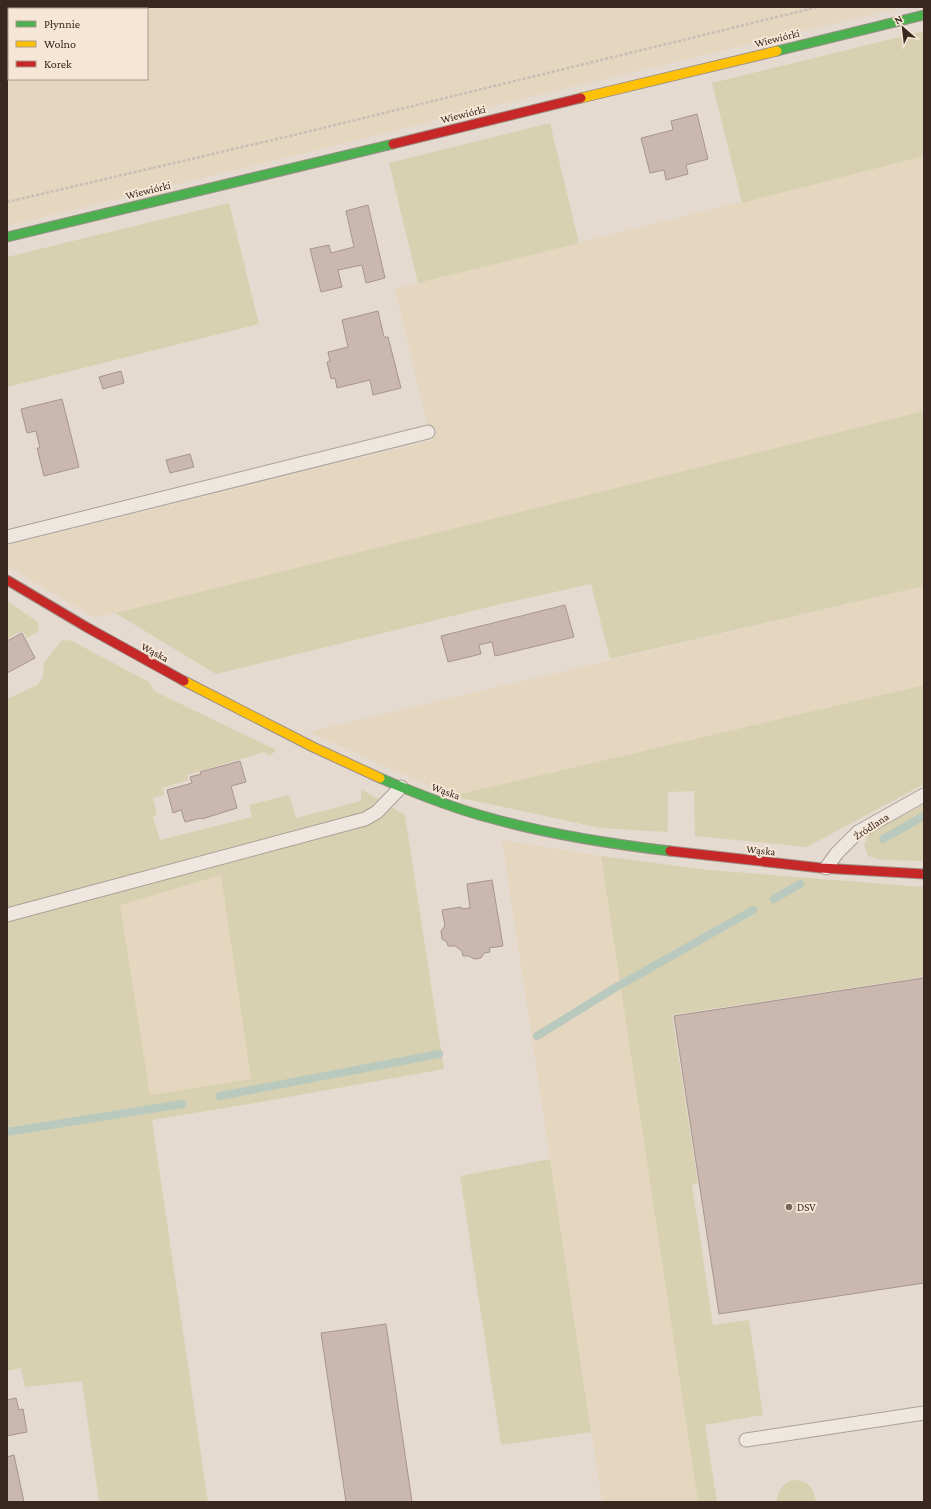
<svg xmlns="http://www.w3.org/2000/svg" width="931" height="1509" viewBox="0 0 931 1509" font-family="'Crimson Pro',serif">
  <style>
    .farmland { fill: #e5d6bf; fill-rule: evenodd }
    .green { fill: #d8d1b1; fill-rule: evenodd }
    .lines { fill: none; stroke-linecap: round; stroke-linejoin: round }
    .stream { stroke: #b9c9bd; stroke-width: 8 }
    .building { fill: #cab8af; stroke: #a6958e }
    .lane-casing { stroke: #aba097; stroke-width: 15 }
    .fast-casing { stroke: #9a8f87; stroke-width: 11 }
    .slow-casing { stroke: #9a8f87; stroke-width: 11 }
    .jam-casing { stroke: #9a8f87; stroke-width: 11 }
    .path { stroke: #c6beb7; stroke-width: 2.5; stroke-dasharray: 3 2; stroke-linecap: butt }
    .lane { stroke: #eee7e0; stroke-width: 13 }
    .fast { stroke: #4caf50; stroke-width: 9 }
    .slow { stroke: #ffc107; stroke-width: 9 }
    .jam { stroke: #c62828; stroke-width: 9 }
    .poi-dot { fill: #76665d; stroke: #f6e6d5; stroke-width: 1.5 }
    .labels { text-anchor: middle; stroke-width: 4; stroke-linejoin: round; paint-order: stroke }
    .street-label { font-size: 11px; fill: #3a271f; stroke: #f6e6d5 }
    .poi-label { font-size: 11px; fill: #3a271f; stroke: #f6e6d5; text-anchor: start }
  </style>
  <rect width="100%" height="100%" fill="#e5dacf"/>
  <!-- farmland -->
  <path class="farmland" d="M7 7H903L547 93 7 226ZM9 9H147V79H9Z
    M924 156V411L95 618 7 566V545L433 440 427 422 395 290 398 288Z
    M924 586V685L452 796 308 732Z
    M502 840 601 856 698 1502H602Z
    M221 875 252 1079 149 1096 120 904Z"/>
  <!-- green -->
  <path class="green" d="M924 31V156L742 203 712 83Z
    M550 123 579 243 418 283 389 163Z
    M229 203 259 324 7 387V257Z
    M924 411V586L610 659 591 584 497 605 216 674 115 613Z
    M7 601 38 622 39 631 27 638 23 631 8 638Z
    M70 640 149 682 154 691 276 750 270 756 264 752 187 775 189 780 162 788 164 795 153 798 157 815 153 817 160 840 252 817 249 805 289 795 296 818 361 801V789L405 815 444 1069 255 1103 152 1120 208 1502H99L82 1381 25 1387 21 1368 7 1371V699L37 685 43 677 44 663 61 641ZM221 875 251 1079 150 1095 120 905Z
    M924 685V784L807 847 695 836 694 791 668 792V827L667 832 600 828 452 796Z
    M924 804V861L881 860 868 856 864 845 869 834Z
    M601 856 710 870 924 887V977L672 1015 698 1183 692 1184 713 1325 749 1320 763 1415 705 1425 717 1502H698Z
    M550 1159 591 1432 501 1445 460 1176Z
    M794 1480C809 1481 814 1487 816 1502H777C777 1491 783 1482 794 1480Z"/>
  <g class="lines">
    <!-- stream -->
    <path class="stream" d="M883 839 924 816
      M774 899 800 884
      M622 984 753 910
      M537 1036 618 986
      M220 1096 439 1054
      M7 1132 182 1104"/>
  </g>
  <!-- building -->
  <path class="building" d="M697 114 708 159 686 165 688 174 666 180 664 170 650 173 641 138 673 130 671 121Z
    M368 205 385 278 366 283 362 265 338 270 342 287 321 292 310 249 329 245 331 253 354 247 346 211Z
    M378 311 384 337H388L401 388 373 395 370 380 337 388 335 378 331 379 327 362 330 361 328 352 348 347 342 320Z
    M121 371 124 383 103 389 99 377Z
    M62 399 79 467 44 476 37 448H40L36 431 27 433 21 409Z
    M190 454 194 467 170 473 166 460Z
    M565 605 574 637 495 656 492 642 479 645 481 654 448 662 441 636Z
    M22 633 35 658 7 673V641Z
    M240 761 246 782 231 786 237 808 202 819 201 818 185 822 181 810 173 813 167 790 192 783 190 777 201 774 200 772Z
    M492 880 503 946 489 948 490 952 484 953 481 958 474 959 469 956H463L462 951 455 946H448L447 942 442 939 441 931 445 926 442 910 461 907 462 909 470 908 467 884Z
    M924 978V1283L719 1314 674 1016Z
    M386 1324 412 1502H346L321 1333Z
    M16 1398 19 1410 23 1409 27 1432 7 1436V1400Z
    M14 1455 24 1502H7V1457Z"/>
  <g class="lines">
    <!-- lane casing -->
    <g class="lane-casing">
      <path id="lane" d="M7 537 428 432
        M826 868 837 853 858 832 924 795
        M7 915 365 819 377 812 401 787
        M746 1440 924 1413"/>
    </g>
    <!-- fast casing -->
    <g class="fast-casing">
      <path id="fast" d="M777 51 924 15
        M7 237 393 144
        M380 778C417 794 455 809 494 819 552 835 611 844 670 851"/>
    </g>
    <!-- slow casing -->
    <g class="slow-casing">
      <path id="slow" d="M581 98 777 51
        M184 681 313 747 380 778"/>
    </g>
    <!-- jam casing -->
    <g class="jam-casing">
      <path id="jam" d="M393 144 581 98
        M7 580 88 628 184 681
        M670 851 821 868 924 874"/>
    </g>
    <!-- path -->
    <path class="path" d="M7 202 298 134 818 7"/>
    <!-- lane -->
    <use href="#lane" class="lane"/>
    <!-- fast -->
    <use href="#fast" class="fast"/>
    <!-- slow -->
    <use href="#slow" class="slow"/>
    <!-- jam -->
    <use href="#jam" class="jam"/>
  </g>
  <!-- markers -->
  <circle class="poi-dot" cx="789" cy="1207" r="4"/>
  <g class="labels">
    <!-- street labels -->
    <g class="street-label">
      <text transform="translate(777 38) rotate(-14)" y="4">Wiewiórki</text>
      <text transform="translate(463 114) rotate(-14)" y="4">Wiewiórki</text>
      <text transform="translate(148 190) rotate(-14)" y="4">Wiewiórki</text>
      <text transform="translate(155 652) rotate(28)" y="4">Wąska</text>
      <text transform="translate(446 791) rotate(20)" y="4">Wąska</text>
      <text transform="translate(871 826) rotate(-33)" y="4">Źródlana</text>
      <text transform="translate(761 850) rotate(6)" y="4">Wąska</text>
    </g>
    <!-- poi labels -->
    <g class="poi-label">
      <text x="797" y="1211">DSV</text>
    </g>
  </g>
  <!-- border -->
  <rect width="931" height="1509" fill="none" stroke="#3a271f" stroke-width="16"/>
  <!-- legend -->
  <rect x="8" y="8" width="140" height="72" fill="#f6e6d5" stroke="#ab9a8c"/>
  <rect x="16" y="21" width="20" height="6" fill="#4caf50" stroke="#ab9a8c"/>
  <text x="44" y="28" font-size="12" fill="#3a271f">Płynnie</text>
  <rect x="16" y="41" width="20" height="6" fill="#ffc107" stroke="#ab9a8c"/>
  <text x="44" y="48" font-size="12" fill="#3a271f">Wolno</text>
  <rect x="16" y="61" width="20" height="6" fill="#c62828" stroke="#ab9a8c"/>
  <text x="44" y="68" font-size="12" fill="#3a271f">Korek</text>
  <!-- north arrow -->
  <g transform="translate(903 28) rotate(332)" stroke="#f6e6d5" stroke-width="3" paint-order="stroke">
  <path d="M0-3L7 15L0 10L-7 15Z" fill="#3a271f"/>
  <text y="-6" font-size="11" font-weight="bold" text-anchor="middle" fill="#3a271f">N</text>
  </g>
</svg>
